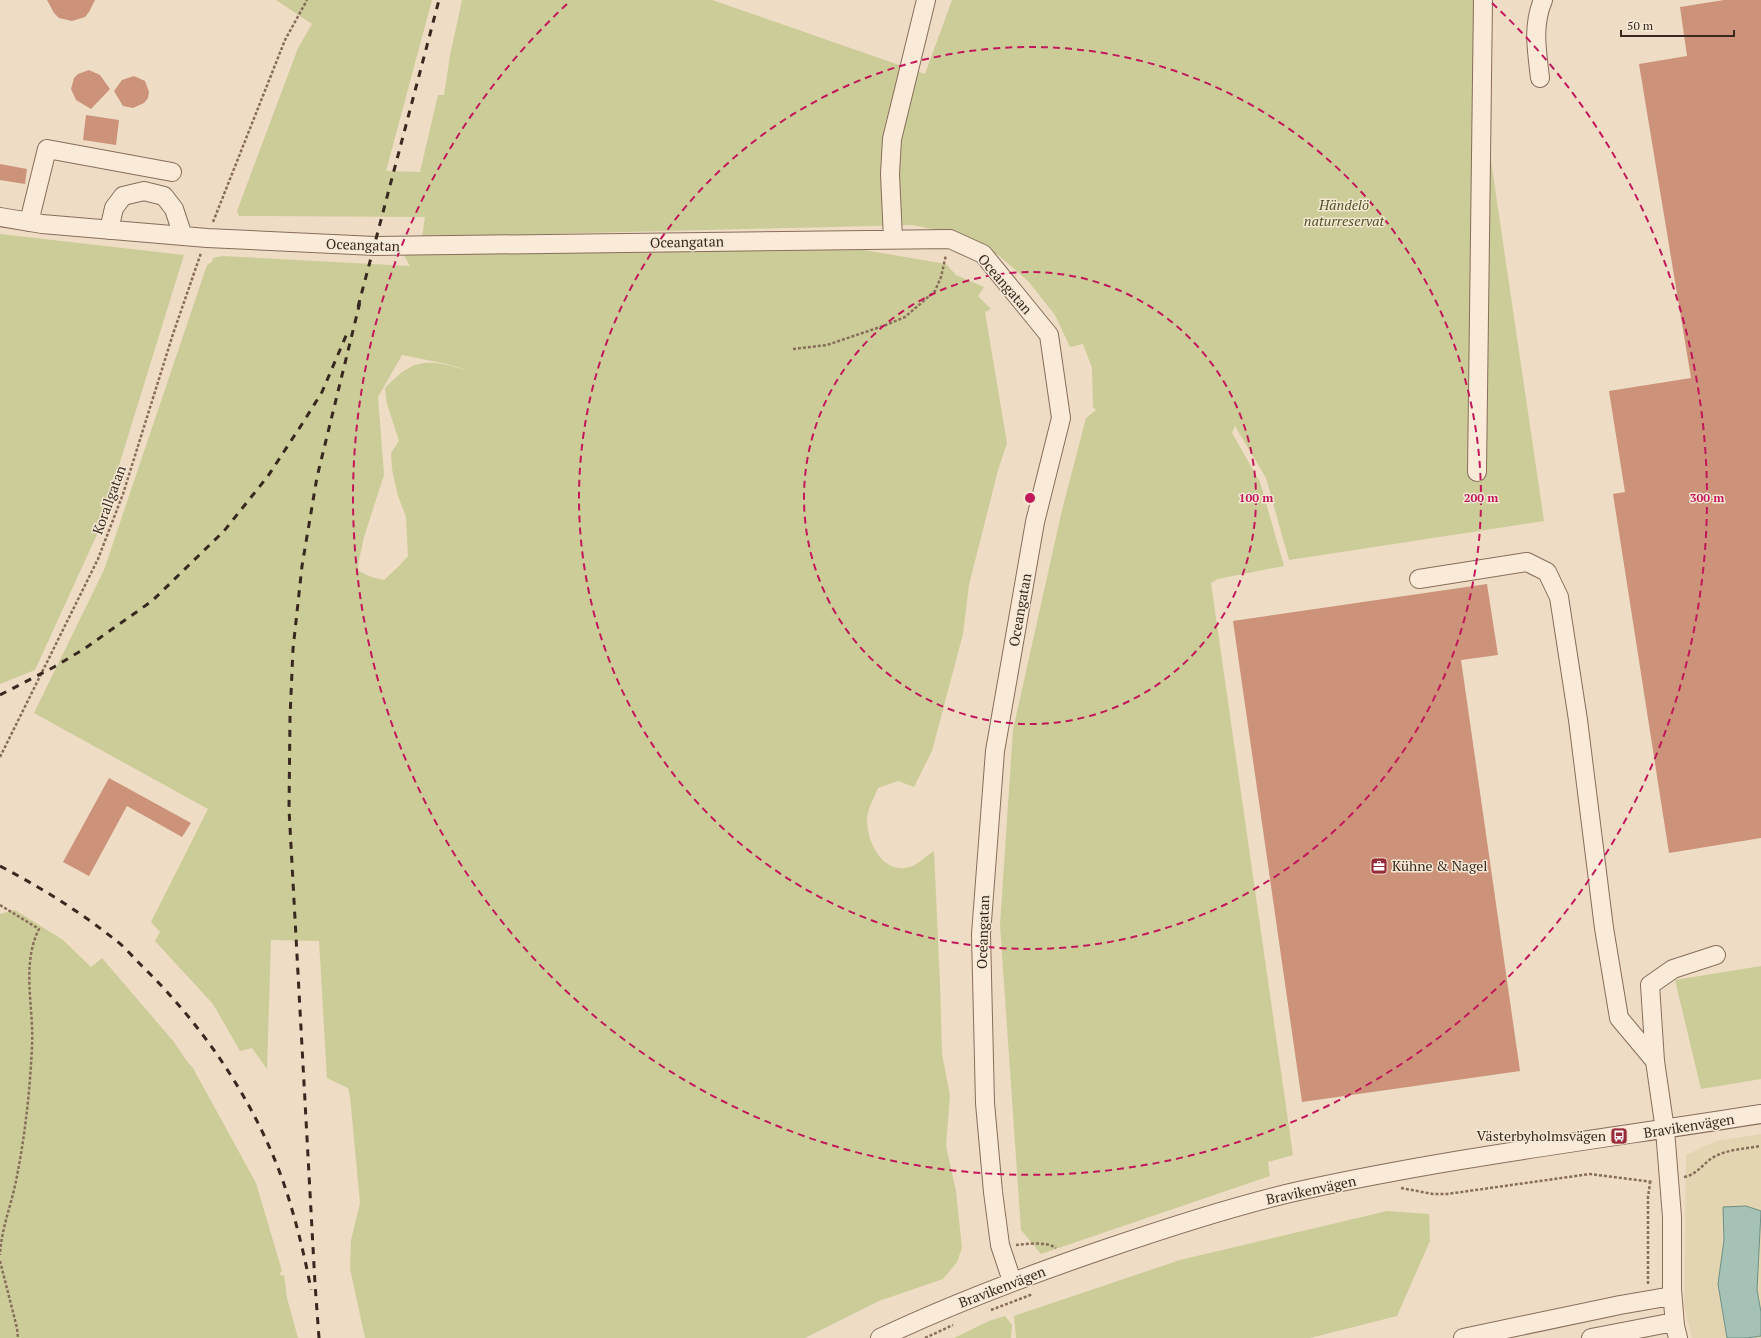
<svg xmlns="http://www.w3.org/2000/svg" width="1761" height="1338" viewBox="0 0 1761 1338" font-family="'PT Serif',serif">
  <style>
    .farmland { fill: #e4d5b2 }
    .green { fill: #cccc98; fill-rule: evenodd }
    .water { fill: #a6c1b6; stroke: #6d9083 }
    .building { fill: #cc927a }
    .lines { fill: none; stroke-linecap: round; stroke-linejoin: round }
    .minor-casing { stroke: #896d5b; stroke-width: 20 }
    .path { stroke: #896d5b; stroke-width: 2.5; stroke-dasharray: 3 2; stroke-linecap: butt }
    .minor { stroke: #f9ebd8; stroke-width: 18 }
    .rail { stroke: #39281f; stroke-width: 3; stroke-dasharray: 7 7; stroke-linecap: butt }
    .ring { fill: none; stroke: #c2185b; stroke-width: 2; stroke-dasharray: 7 5 }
    .labels { text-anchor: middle; stroke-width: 3; stroke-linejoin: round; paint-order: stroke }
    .park-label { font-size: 14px; font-style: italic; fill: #4f5525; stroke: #f5e8d4 }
    .street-label { font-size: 14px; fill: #39281f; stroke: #f5e8d4 }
    .poi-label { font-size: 14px; fill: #39281f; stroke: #f5e8d4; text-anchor: start }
    .centre { fill: #c2185b; stroke: #f5e8d4; stroke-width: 2 }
    .ring-label { font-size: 12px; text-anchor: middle; font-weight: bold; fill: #c2185b; stroke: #f5e8d4; stroke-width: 3; stroke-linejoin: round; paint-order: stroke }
  </style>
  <rect width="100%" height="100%" fill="#eedcc4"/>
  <!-- farmland -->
  <path class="farmland" d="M1761 1134V1338H1692L1684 1306 1686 1155 1716 1141Z"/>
  <!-- green -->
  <path class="green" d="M276 0H432L386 171 420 172 438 95H444L450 56 462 0H712L925 74 952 0H1486V127L1544 521 1289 560 1266 478 1235 426 1232 433 1260 482 1284 566 1218 579 1211 583 1293 1155 1268 1162 1270 1176 1041 1254 1021 1230 1000 925 1013 730 1062 510 1086 418 1096 410 1093 407 1092 368 1083 344 1070 347 1055 315 1028 281 998 255 952 233 912 225 422 237 425 217 239 216 237 211 298 48 312 24Z
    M0 234 184 255 99 530 35 670 0 684Z
    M864 250 946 264 956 275 984 287 978 296 991 309 985 312 1007 443 998 470 969 585 963 634 932 751 914 787 898 781 878 788C874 798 867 810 867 820 867 841 881 871 905 868 917 867 925 856 934 851L940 983 942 1054 950 1095 946 1146 956 1191 962 1248 957 1262 943 1279 879 1301 805 1338H365L350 1269 351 1240 360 1203 350 1096 348 1088 327 1078 319 941 271 940 267 1069 252 1048 240 1051 213 1004 155 941 160 932 151 922 208 809 34 713 104 570 207 265 212 262 213 258 222 256 410 266 402 252ZM402 355 447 364 467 370C459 369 451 365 443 364 414 359 403 370 385 388L387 404 399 441 391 453 392 469 398 496 406 517 408 556 399 566 384 580 371 577 359 571 358 565 364 537 384 475 378 397Z
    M15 910 63 940 91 967 102 958 174 1042 186 1060 193 1068 256 1183 282 1271 280 1273 281 1276 284 1275 287 1298 298 1338H0V914Z
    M1761 966V1079L1701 1089 1675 980Z
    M1387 1211 1429 1214 1430 1241 1397 1316 1310 1338H1016L1014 1316 1180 1260Z
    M1005 1316 1012 1325 1011 1338H954L989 1321Z"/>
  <!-- water -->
  <path class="water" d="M1746 1206 1761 1211 1757 1290 1761 1312V1336L1747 1338H1727L1718 1284 1724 1240 1723 1207Z"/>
  <!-- building -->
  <path class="building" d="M47 0H95L89 12 85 17 72 21 59 18 54 13Z
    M1724 0H1761V838L1669 853 1613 494 1625 492 1609 391 1691 378 1639 64 1687 56 1680 7Z
    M89 70 100 75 110 89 91 109 76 100 71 89 74 78 78 74Z
    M134 76 145 81 149 92 148 98 144 103 133 108 123 106 114 91 122 80Z
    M86 115 119 120 116 145 83 140Z
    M0 164 27 169 25 184 0 180Z
    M1487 584 1498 655 1461 660 1520 1071 1302 1102 1233 621Z
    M109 778 191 823 182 837 127 806 89 876 63 862Z"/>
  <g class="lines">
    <!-- minor casing -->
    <g class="minor-casing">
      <path id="minor" d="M1540 78C1537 51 1532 26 1543 0
        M0 217 42 224 207 238 375 246 950 239 983 254 1049 335 1061 418 1035 522 995 751 981 934 985 1103 993 1192 1000 1245 1012 1281
        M29 222 47 149 172 172
        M109 230 114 208 123 196 144 191 164 196 174 209 183 236
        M893 239 890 174 892 139 926 0
        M1477 472 1483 0
        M1419 579 1527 562 1547 572 1559 597 1578 720 1604 928 1619 1018 1655 1061 1665 1130 1672 1217V1289L1675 1326 1678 1338
        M1655 1061 1650 985 1673 969 1716 955
        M880 1338C952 1304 1026 1276 1102 1250 1163 1229 1227 1208 1290 1193 1445 1158 1604 1139 1761 1114
        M1463 1338 1620 1305 1672 1296
        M1591 1338 1674 1322"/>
    </g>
    <!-- path -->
    <path class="path" d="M213 222 285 40 307 0
      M793 349 827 345 886 325 905 317 935 291 941 277 946 255
      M0 757 98 559 123 494 173 334 201 253
      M0 905 39 929C21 965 34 1007 32 1046 30 1091 25 1136 16 1181 11 1206 1 1230 0 1255
      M1684 1177C1696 1175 1702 1165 1712 1158 1727 1149 1744 1149 1761 1146
      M1401 1188 1433 1194H1447L1590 1174 1653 1182
      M1016 1245C1029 1244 1045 1241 1056 1248
      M0 1261 17 1328 18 1338
      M1648 1284V1197L1650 1183
      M991 1310 1033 1294
      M925 1338 953 1325"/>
    <!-- minor -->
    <use href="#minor" class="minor"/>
    <!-- rail -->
    <path class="rail" d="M358 307 439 0
      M0 695 54 667 84 649 152 601 224 531 268 476 304 421 322 392 348 331
      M0 866C40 887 79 911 114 939 124 946 132 956 140 964 205 1027 259 1107 287 1193 297 1225 305 1257 311 1290
      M319 1338 315 1284 289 809 290 717 293 649 302 566 317 477 360 302"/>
  </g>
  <!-- distance rings -->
  <g class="ring">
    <circle cx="1030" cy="498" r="226"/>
    <circle cx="1030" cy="498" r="451"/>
    <path d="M1492 3A677 677 0 1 1 568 3"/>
  </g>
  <!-- icons -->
  <defs>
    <g id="office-square" transform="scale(0.9)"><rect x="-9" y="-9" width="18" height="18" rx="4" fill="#982b3a" stroke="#f5e8d4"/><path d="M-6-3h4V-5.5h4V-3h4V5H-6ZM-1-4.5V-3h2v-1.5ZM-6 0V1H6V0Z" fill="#fff"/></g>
    <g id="bus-square" transform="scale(0.9)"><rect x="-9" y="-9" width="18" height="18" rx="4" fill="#982b3a" stroke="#f5e8d4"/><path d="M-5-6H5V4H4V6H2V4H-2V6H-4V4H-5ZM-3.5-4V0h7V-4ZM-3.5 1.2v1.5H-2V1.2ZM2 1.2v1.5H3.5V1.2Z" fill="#fff"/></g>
  </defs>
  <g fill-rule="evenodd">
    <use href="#office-square" x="1379" y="866"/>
    <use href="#bus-square" x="1619" y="1136"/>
  </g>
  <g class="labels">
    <!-- park labels -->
    <g class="park-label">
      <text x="1344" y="210">Händelö<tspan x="1344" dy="16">naturreservat</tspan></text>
    </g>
    <!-- street labels -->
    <g class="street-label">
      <text transform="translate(687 242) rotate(-1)" y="5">Oceangatan</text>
      <text transform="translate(363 245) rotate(2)" y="5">Oceangatan</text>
      <text transform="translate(1005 284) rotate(49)" y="5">Oceangatan</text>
      <text transform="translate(109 500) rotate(-70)" y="5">Korallgatan</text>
      <text transform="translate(1020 610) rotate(-80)" y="5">Oceangatan</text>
      <text transform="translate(983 932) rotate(-88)" y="5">Oceangatan</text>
      <text transform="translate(1689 1126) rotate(-9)" y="5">Bravikenvägen</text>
      <text transform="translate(1311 1190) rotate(-12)" y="5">Bravikenvägen</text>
      <text transform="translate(1002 1287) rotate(-21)" y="5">Bravikenvägen</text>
    </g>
    <!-- poi labels -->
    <g class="poi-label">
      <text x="1392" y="871">Kühne &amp; Nagel</text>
      <text x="1606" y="1141" text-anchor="end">Västerbyholmsvägen</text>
    </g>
  </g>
  <circle cx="1030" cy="498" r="6" class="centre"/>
  <g class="ring-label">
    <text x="1256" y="502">100 m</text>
    <text x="1481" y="502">200 m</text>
    <text x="1707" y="502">300 m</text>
  </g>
  <!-- scale -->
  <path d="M1621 30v6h113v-6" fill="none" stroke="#39281f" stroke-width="2"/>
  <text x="1627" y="30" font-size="12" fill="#39281f" stroke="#f5e8d4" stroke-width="3" paint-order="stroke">50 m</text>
</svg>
